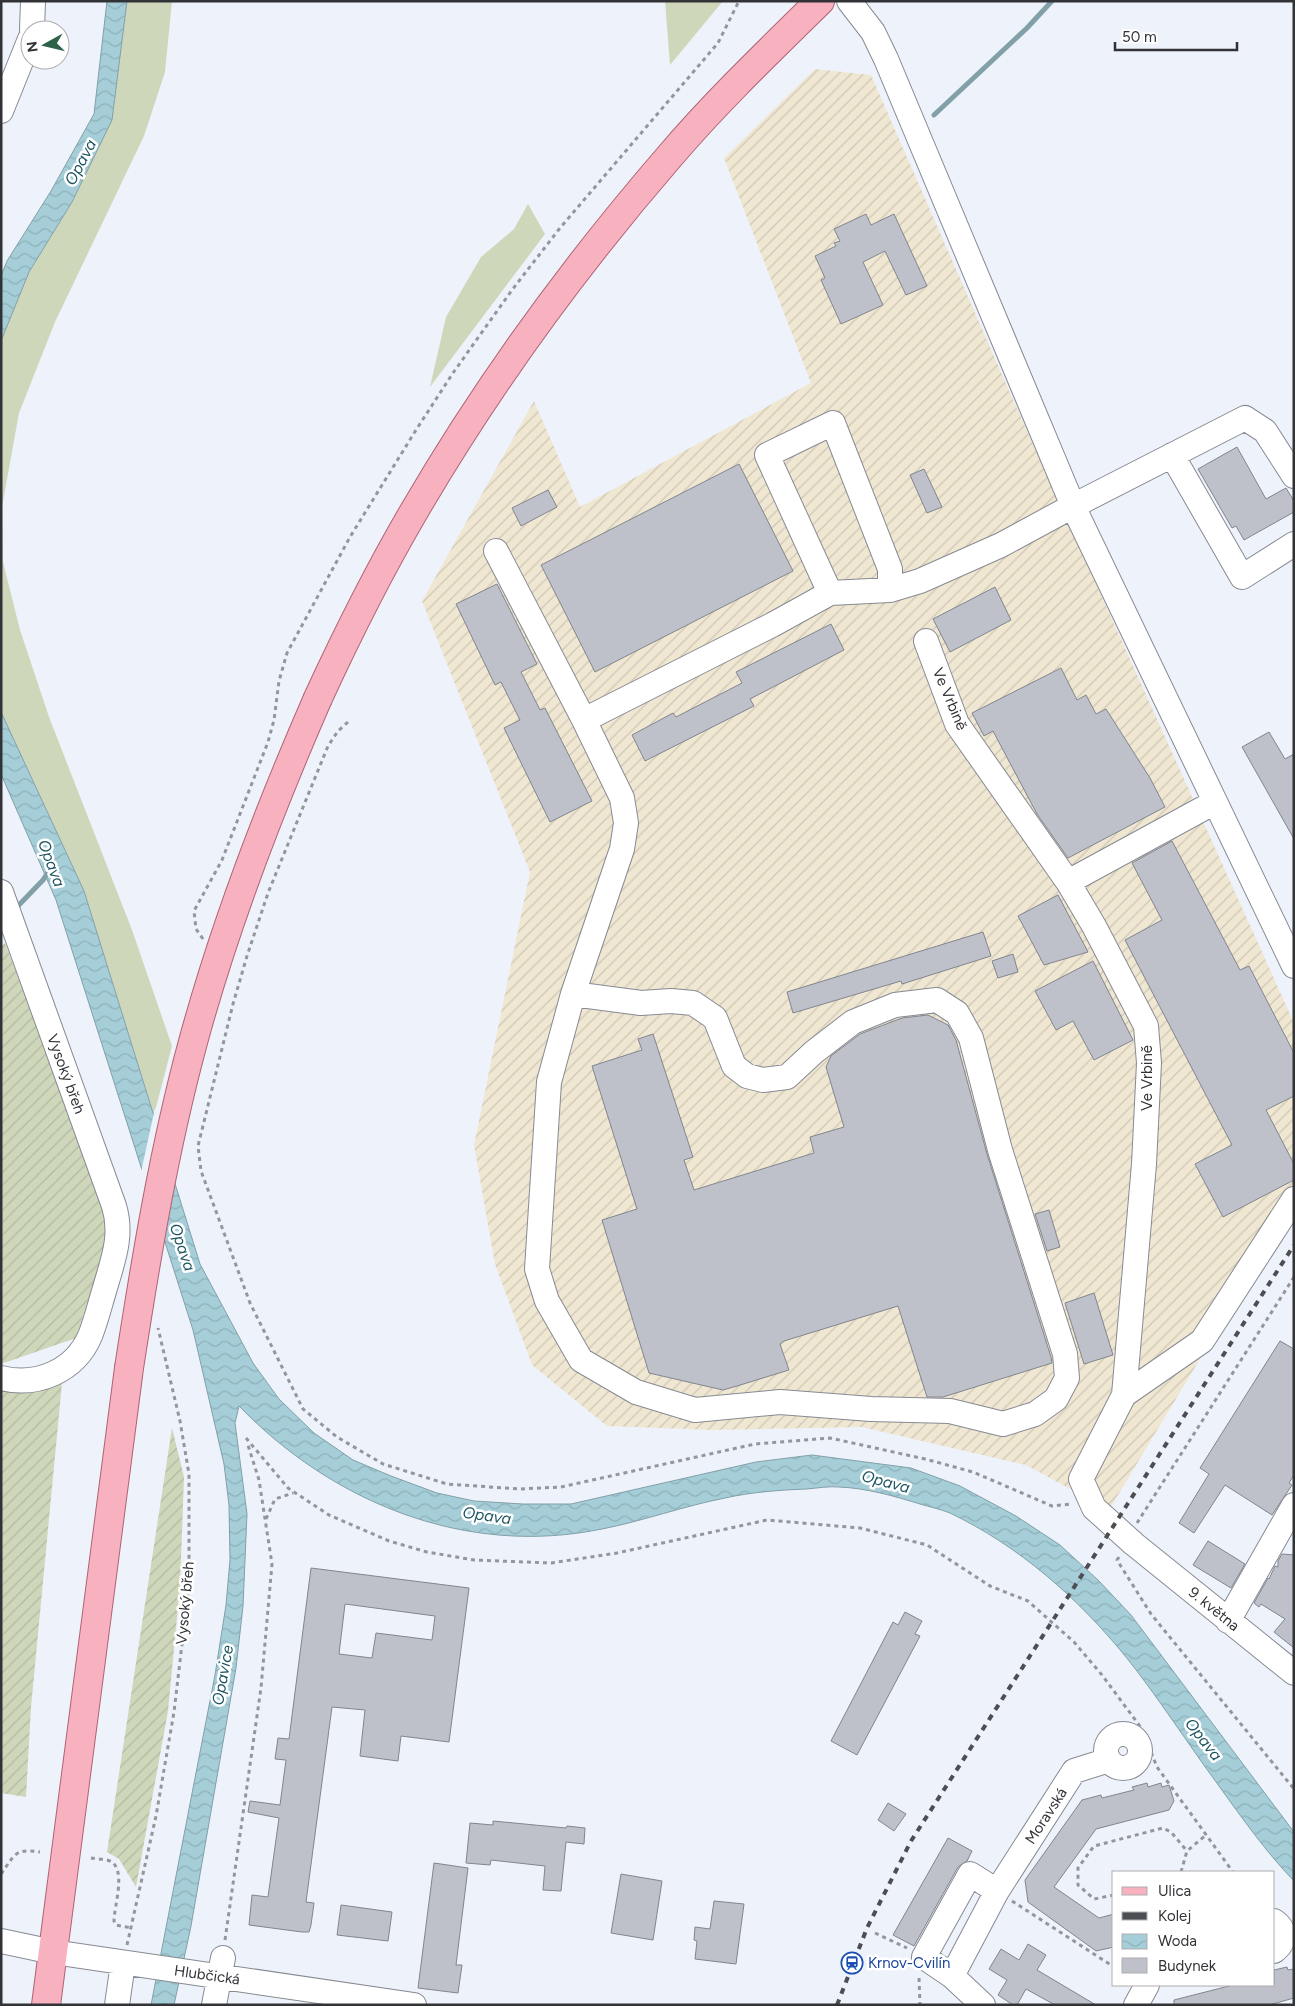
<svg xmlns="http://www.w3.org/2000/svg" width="1295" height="2006" viewBox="0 0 1295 2006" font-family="Figtree,sans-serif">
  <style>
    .industrial { fill: url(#industrial-furrows) }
    .grass { fill: #cfd7bb }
    .garden { fill: url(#garden-furrows) }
    .water { fill: url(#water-waves); stroke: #82a0a8 }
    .pier { fill: #eef2fb }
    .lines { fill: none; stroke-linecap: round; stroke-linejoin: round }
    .stream { stroke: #82a0a8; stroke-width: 5 }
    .building { fill: #bec1ca; stroke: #81858d; fill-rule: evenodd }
    .minor-casing { stroke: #878a93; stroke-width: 26 }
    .major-casing { stroke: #af6373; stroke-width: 30 }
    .path { stroke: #93969c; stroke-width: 3; stroke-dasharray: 4 4; stroke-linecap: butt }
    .minor { stroke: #fff; stroke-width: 24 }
    .major { stroke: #f7b1bf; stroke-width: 28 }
    .rail { stroke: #4d4e53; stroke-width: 4; stroke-dasharray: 6 6; stroke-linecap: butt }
    .major-bridge-casing { stroke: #af6373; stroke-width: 30; stroke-linecap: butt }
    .major-bridge { stroke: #f7b1bf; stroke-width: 28 }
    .labels { text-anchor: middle; stroke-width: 5; stroke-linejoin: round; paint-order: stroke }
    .street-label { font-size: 15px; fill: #323337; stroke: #fff }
    .transit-label { font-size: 15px; fill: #164399; stroke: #fff; text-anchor: start }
    .water-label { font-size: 16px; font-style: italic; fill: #1c545f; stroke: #fff }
  </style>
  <defs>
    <pattern id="industrial-furrows" width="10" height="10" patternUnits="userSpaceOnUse" patternTransform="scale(1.25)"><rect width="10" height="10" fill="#f0e7d2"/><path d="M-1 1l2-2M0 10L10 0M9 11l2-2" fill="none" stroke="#cec7b5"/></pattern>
    <pattern id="garden-furrows" width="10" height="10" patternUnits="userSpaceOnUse" patternTransform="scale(1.25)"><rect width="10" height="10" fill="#cfd7bb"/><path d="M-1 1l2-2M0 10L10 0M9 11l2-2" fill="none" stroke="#b2b9a1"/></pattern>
    <pattern id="water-waves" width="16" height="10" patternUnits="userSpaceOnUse" patternTransform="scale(1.25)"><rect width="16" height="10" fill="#a5ced8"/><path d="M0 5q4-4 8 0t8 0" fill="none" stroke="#8eb1ba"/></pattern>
  </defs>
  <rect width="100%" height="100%" fill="#eef2fb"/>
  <!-- industrial -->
  <path class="industrial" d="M815 69 871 75 1014 402 1294 1023V1203L1109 1510 1026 1465 862 1427 712 1430 607 1426 532 1365 495 1264 474 1145 530 872 422 601 534 401 580 507 811 383 724 158Z"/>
  <!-- grass -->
  <path class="grass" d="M127 1H172L165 72 144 136 55 322 19 413 2 507 3 562 20 630 49 717 132 930 172 1046 154 1115 84 891 1 712V341L29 272 72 202 112 120Z
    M665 1H723L670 65Z
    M528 204 545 234 430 387 446 317 481 257 514 229Z"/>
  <!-- garden -->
  <path class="garden" d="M5 943 109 1209 106 1244 76 1338 1 1364V946Z
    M62 1383 31 1707 26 1797 1 1793V1388C26 1394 38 1390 62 1383Z
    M172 1428 184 1477 180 1586 168 1711 136 1887 119 1859 107 1852Z"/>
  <!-- water -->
  <path class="water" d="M107 1H127L112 120 72 202 29 272 1 341V276L7 261 51 191 94 114Z
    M1 712 84 891 200 1264 253 1363 279 1399 314 1433 353 1460 391 1476 437 1493 474 1501 523 1504H571L756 1462 812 1455 911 1468 960 1486 1016 1516 1060 1545 1099 1581 1131 1615 1294 1832V1881C1266 1852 1242 1818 1219 1786 1188 1744 1158 1697 1126 1657 1078 1598 1019 1546 950 1513 940 1509 930 1507 920 1504 894 1496 866 1488 839 1487 829 1486 818 1488 807 1489 780 1490 752 1492 725 1498 684 1506 643 1521 602 1529 466 1557 333 1503 239 1406L235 1423 247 1514 243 1606 236 1668 191 1926 174 2005H151L215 1675 226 1605 230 1560 229 1505 224 1464 193 1330 56 900 1 774Z"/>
  <!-- pier -->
  <path class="pier" d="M155 1108 175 1174 162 1240 141 1172Z"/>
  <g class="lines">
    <!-- stream -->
    <path class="stream" d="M934 115 1027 28 1052 1
      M18 906 43 880 49 871"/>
  </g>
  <!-- building -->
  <path class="building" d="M866 214 871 225 894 214 927 286 906 295 885 251 863 262 883 305 841 324 821 280 825 278 815 256 836 246 834 243 840 241 834 229Z
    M1237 447 1266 499 1286 488 1294 501V512L1244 540 1236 526 1232 528 1198 469Z
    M739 464 793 571 595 672 541 565Z
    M924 469 942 507 927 513 910 475Z
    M548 490 557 507 521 526 512 508Z
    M497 584 537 664 521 672 540 710 545 708 592 801 550 822 504 728 520 720 501 682 495 685 456 604Z
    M995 587 1011 620 950 652 933 619Z
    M831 624 844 650 750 699 754 706 645 761 632 735 673 713 676 717 742 683 736 672Z
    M1061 668 1077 700 1086 695 1096 714 1106 709 1150 778 1165 807 1068 858 1037 814 993 731 984 736 972 713Z
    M1269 732 1285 759 1294 754V839L1242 747Z
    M1172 841 1240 970 1249 966 1294 1053V1096L1266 1110 1294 1164V1180L1223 1217 1195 1164 1232 1145 1125 940 1162 920 1132 863Z
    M1058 895 1088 952 1044 965 1018 916Z
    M983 932 991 956 902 984 901 981 793 1013 787 992Z
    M1013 954 1018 972 998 978 992 961Z
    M1093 961 1133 1040 1094 1060 1073 1021 1056 1030 1035 991Z
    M928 1015 948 1025 956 1040 987 1154 1051 1357 1052 1363 943 1397H927L898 1306 784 1341 780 1344 789 1370 737 1386 723 1390 649 1373 602 1220 637 1209 592 1066 642 1050 638 1039 653 1034 693 1157 684 1160 694 1190 814 1153 810 1137 844 1127 826 1067 831 1056 860 1034 902 1018Z
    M1049 1210 1060 1247 1047 1251 1035 1214Z
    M1094 1293 1113 1355 1084 1364 1065 1303Z
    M1280 1341 1294 1349V1475L1289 1483 1292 1485 1272 1515 1225 1485 1194 1533 1179 1523 1209 1474 1200 1468Z
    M1208 1541 1245 1564 1231 1588 1193 1565Z
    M1282 1554 1294 1555V1648L1274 1632 1285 1619 1261 1604 1259 1607 1254 1603 1268 1578 1269 1579 1275 1566 1278 1567V1561Z
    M311 1568 469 1588 449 1742 401 1736 398 1761 360 1756 365 1710 332 1707 306 1902 314 1903 311 1925 309 1932H302L249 1925 252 1895 268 1897 279 1818 248 1812 250 1801 280 1805 286 1760 275 1759 278 1738 289 1739ZM345 1604 435 1616 432 1640 376 1633 372 1658 339 1654Z
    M905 1612 922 1621 915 1634 920 1636 857 1755 831 1741 893 1622 898 1625Z
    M1147 1783 1148 1787 1161 1783 1162 1787 1169 1785 1174 1801 1169 1810 1096 1829 1054 1887 1099 1918 1114 1914V1947L1096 1951 1028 1902 1025 1880 1082 1800 1101 1795 1102 1798 1134 1790 1132 1787Z
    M888 1803 906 1814 894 1831 878 1820Z
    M493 1821 566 1828 567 1826 585 1828 584 1844 566 1842 561 1891 543 1890 545 1866 491 1860 490 1865 466 1863 470 1823 493 1825Z
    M948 1838 972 1851 967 1861 958 1867 914 1946 893 1935Z
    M434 1863 468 1868 456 1965H462L458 1993 418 1988Z
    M621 1874 662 1881 653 1940 611 1933Z
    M714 1901 744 1904 736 1964 695 1959 697 1941 694 1940 695 1927 710 1929Z
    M341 1905 392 1912 388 1941 337 1935Z
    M1028 1944 1046 1955 1037 1970 1096 2005H1055L1026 1989 1017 2005H1013L998 1995 1007 1980 989 1969 1001 1949 1019 1960Z
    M1287 1967 1288 1970 1294 1969V1998L1269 2005H1174V2000L1233 1985H1274V1970Z"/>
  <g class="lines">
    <!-- minor casing -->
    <g class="minor-casing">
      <path id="minor" d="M849 1 873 32 886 59 1073 506 1245 418 1265 431 1294 476
        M32 30 33 1
        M1 111 30 39
        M1172 455 1242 577 1294 544
        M496 551 584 720 622 798 626 823 622 849 573 994 549 1082 537 1269 547 1301 581 1360 636 1392 695 1410 780 1402 871 1409 950 1411 1003 1424 1035 1414 1056 1399 1067 1378 1065 1354 1000 1150 971 1038 957 1013 937 1000 895 1005 853 1022 814 1052 787 1077 763 1080 747 1076 734 1066 715 1018 693 1003 671 1001 641 1003 573 994
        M830 593 767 455 833 423 890 569V590
        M926 641 957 724 1068 882 1094 926 1146 1026 1149 1063 1144 1164 1124 1395 1081 1479 1094 1508 1134 1544 1294 1673
        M584 720 772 625 830 593 890 590 920 581 1001 545 1073 506 1294 966
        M1068 882 1215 802
        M1 892 114 1206C123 1235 113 1260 105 1288 100 1304 96 1321 90 1336 75 1371 37 1387 1 1378
        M1124 1395 1202 1341 1294 1199
        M1228 1621 1294 1505
        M1106 1751a17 17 0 1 1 34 0a17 17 0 1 1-34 0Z
        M1274 1921C1286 1929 1286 1942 1274 1951
        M1 1941 53 1952 414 2005
        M952 1976 924 1957 970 1874 997 1891
        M117 2005 123 1963
        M214 2005 223 1958
        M983 2005 952 1976 997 1891 1074 1771 1109 1760
        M1136 2005 1147 1985"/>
    </g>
    <!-- major casing -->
    <g class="major-casing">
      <path id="major" d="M318 698C347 635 378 573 413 513 487 386 573 268 669 157 716 102 768 52 820 1
        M46 2005 129 1368"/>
    </g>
    <!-- path -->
    <path class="path" d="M348 722 338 731 328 746 268 893 247 956 233 1004 198 1146 201 1171 250 1303 303 1409 337 1437 383 1464 447 1484 520 1489 561 1487 755 1444 830 1438 925 1459 973 1472 1052 1506 1071 1504
      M203 939 196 929 194 911 222 860 268 742 274 720 279 681 287 653 350 537 416 430 453 373 512 290 560 228 718 43 739 1
      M246 1438 288 1488 329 1515 389 1541 427 1552 474 1560 551 1563 617 1553 767 1520 860 1528 927 1545 990 1586 1028 1601 1074 1642 1102 1675 1142 1729 1157 1767 1233 1872
      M266 1519 275 1499 293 1493
      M1137 1523 1294 1277
      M1119 1557 1117 1560 1151 1614 1294 1789
      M1133 1737 1142 1729
      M91 1858C97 1859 105 1859 110 1861 127 1869 114 1906 114 1921L116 1925 132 1928
      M1181 1872 1187 1851 1206 1835
      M1 1874C15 1855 14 1848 40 1852
      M1114 1895 1094 1899 1078 1885V1868L1094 1846 1163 1828 1171 1832 1187 1851
      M1012 1901 1114 1967
      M875 1933 907 1948
      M225 1940 261 1688 272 1564 259 1480 247 1442
      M127 1945 156 1816 174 1712 189 1585V1474L180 1421 158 1328
      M919 1978 920 2005"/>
    <!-- minor -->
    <use href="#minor" class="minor"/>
    <!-- major -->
    <use href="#major" class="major"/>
    <!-- rail -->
    <path class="rail" d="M837 2005 867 1928 911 1841 1294 1245"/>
    <!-- major-bridge casing -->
    <g class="major-bridge-casing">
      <path id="major-bridge" d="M129 1368C146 1258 164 1149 193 1042 225 924 269 810 318 698"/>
    </g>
    <!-- major-bridge -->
    <use href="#major-bridge" class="major-bridge"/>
  </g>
  <!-- icons -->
  <defs>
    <g id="station-ring" transform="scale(1.125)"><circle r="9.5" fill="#fff" stroke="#1a4fb4" stroke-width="1.5"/><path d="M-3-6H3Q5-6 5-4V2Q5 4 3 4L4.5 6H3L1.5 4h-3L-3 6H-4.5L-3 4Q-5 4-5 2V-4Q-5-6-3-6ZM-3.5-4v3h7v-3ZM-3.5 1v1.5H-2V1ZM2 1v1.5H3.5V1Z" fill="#1a4fb4"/></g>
  </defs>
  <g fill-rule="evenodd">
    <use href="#station-ring" x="852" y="1963"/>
  </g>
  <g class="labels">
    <!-- street labels -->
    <g class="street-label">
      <text transform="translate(950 699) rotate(67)" y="5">Ve Vrbině</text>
      <text transform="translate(66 1074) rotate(70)" y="5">Vysoký břeh</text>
      <text transform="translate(1147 1078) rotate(-90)" y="5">Ve Vrbině</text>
      <text transform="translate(185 1603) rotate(-85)" y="5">Vysoký břeh</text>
      <text transform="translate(1214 1609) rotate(39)" y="5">9. května</text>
      <text transform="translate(1046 1816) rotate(-57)" y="5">Moravská</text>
      <text transform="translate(207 1975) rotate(8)" y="5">Hlubčická</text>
    </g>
    <!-- transit labels -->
    <g class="transit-label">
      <text x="868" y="1968">Krnov-Cvilín</text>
    </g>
    <!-- water labels -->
    <g class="water-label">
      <text transform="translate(80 162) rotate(-62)" y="6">Opava</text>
      <text transform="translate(52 863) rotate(69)" y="6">Opava</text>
      <text transform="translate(183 1247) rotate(71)" y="6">Opava</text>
      <text transform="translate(886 1481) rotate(15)" y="6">Opava</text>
      <text transform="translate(487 1515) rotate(8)" y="6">Opava</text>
      <text transform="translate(222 1675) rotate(-80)" y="6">Opavice</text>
      <text transform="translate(1204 1739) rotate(52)" y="6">Opava</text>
    </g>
  </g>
  <!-- border -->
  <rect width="1295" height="2006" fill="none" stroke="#323337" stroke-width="5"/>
  <!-- legend -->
  <rect x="1112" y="1871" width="162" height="115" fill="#ffffff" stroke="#adadaf"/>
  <rect x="1122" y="1887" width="25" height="8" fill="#f7b1bf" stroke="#adadaf"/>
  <text x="1158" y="1896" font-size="15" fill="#323337">Ulica</text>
  <rect x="1122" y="1912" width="25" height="8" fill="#4d4e53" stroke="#adadaf"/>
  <text x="1158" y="1921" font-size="15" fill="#323337">Kolej</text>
  <rect x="1122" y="1934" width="25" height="15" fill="url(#water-waves)" stroke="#adadaf"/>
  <text x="1158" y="1946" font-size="15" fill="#323337">Woda</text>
  <rect x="1122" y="1958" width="25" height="15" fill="#bec1ca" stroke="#adadaf"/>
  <text x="1158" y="1971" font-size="15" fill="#323337">Budynek</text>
  <!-- north arrow -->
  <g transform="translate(45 45) rotate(262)"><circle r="24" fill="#ffffff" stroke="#adadaf"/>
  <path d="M0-4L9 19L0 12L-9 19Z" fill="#2d6349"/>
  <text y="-8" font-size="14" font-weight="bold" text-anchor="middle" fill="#323337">N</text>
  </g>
  <!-- scale -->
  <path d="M1115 42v8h122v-8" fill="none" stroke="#323337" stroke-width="2.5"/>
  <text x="1122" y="42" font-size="15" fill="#323337" stroke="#ffffff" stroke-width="4" paint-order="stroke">50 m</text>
</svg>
